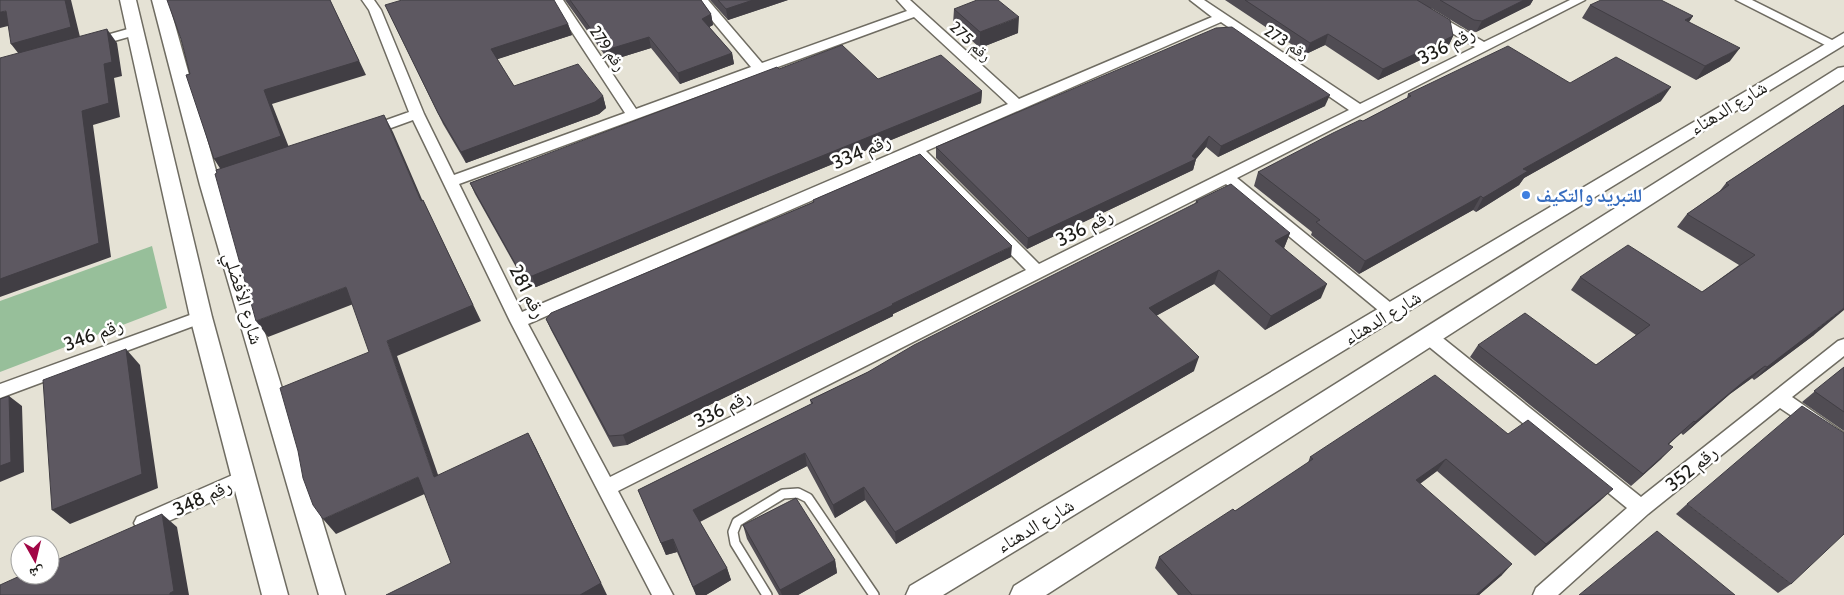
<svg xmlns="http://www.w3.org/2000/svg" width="1844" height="595" viewBox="0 0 1844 595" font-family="Cabin,'Noto Naskh Arabic',sans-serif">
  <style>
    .green { fill: #97bf9a }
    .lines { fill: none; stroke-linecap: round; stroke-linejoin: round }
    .service-casing { stroke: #6f6c62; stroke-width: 12 }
    .minor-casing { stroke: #6f6c62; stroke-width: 3 }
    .tertiary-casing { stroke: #6f6c62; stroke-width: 3 }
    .service { stroke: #fff; stroke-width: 9 }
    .minor { fill: #fff; fill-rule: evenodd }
    .tertiary { fill: #fff; fill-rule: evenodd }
    .wall { fill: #504c53 }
    .shaded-wall { fill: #413e44 }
    .building { fill: #5d5861; stroke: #413e44 }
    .shop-dot { fill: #3f7fe0; stroke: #fff; stroke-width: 2 }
    .labels { text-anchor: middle; stroke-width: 5; stroke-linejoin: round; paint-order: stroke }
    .far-street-label { font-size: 16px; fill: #1e1d19; stroke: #fff }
    .street-label { font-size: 19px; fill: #1e1d19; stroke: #fff }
    .shop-label { font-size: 19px; font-weight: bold; fill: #366cbe; stroke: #fff; text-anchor: start }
  </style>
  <rect width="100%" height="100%" fill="#e5e2d5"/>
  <!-- green -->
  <path class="green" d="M152 246 167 308 0 372V301Z"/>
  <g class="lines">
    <!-- service casing -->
    <g class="service-casing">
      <path id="service" d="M767 595 735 543 733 532 737 522 783 494 798 493 808 498 874 595"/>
    </g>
    <!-- minor casing -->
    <g class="minor-casing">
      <path id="minor" d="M362 0H374L381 10 424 114 454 175 625 113 551 0H563L636 109 751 67 695 0H708L762 63 907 11 897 0H910L1019 99 1212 17 1190 0H1204L1360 104 1475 47 1398 0H1413L1484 42 1570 0H1585L1237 178 1396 307 1398 311 1396 315 1390 317 1384 315 1226 184 618 491 673 595H652L510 321 413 120 369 136 362 131 364 128 409 112 369 10ZM914 17 1008 104 522 312 459 184ZM1221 22 1349 110 1039 264 926 151ZM914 156 1026 270 610 477 528 324Z
        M1736 0H1752L1840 44 1839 47H1829Z
        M135 27 139 28 141 31 139 34 93 47 87 43 89 40Z
        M201 311 207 313 209 317 207 321 0 398V384Z
        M1428 329 1434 331 1641 497 1838 341 1844 339V356L1792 397 1844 433V451L1780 408 1648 514 1558 595H1533L1536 588 1627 508 1422 341 1420 336 1422 331Z
        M244 470 251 472 253 478 251 484 151 529 144 532 137 529 134 523 137 517Z"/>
    </g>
    <!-- tertiary casing -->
    <g class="tertiary-casing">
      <path id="tertiary" d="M120 0H136L212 317 288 595H262L190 317Z
        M152 0H168L220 185 345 595H319L200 185Z
        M1844 33V45L943 595H906L910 586Z
        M1844 67V80L1046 595H1010L1014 586 1838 68Z"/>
    </g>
    <!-- service -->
    <use href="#service" class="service"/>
    <!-- minor -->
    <use href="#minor" class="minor"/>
    <!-- tertiary -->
    <use href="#tertiary" class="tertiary"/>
  </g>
  <!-- wall -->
  <path class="wall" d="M565 0H701L711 14 713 25 709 27 732 53 734 64 680 84 651 48 609 61Z
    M710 0H788L728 20Z
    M1225 0H1533L1530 5 1476 32 1469 31 1431 8 1453 36 1448 47 1378 80 1325 45 1306 54Z
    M385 5 568 24 572 35 497 59 514 86 603 96 606 108 599 114 466 163 443 124Z
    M1590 5 1693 16 1689 22 1730 61 1696 80 1582 18Z
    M954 9 1018 33 980 48 953 24Z
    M779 69 982 91 981 103 772 189 536 287 526 285 475 194 470 183Z
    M1570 83 1661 101 1524 178 1519 185 1476 212 1473 210 1359 274 1311 235 1312 232 1254 186 1258 172 1363 121 1407 98 1408 94Z
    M1844 105 1814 335 1754 380 1752 378 1730 394 1683 435 1681 433 1669 444 1661 459 1631 486 1470 357 1478 345 1596 365 1636 335 1571 290 1580 277 1702 292 1739 265 1677 227 1687 214 1719 192 1726 183Z
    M1325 106 1218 157 1206 147 1196 159 1193 170 1027 249 936 158V147Z
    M813 200 1011 257 893 314V316L627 445 613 447 551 330 546 319 813 202Z
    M1196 201 1290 233 1284 248 1321 298 1265 330 1214 284 1156 316 1194 371 896 544 865 500 835 518 807 466 700 522 727 568 731 580 706 595H696L677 552 666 555 638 490 811 404 810 400 868 372 1195 204Z
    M1844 367V431L1802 402Z
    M1508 434 1601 500 1535 556 1437 471 1420 484 1502 575 1479 595H1178L1155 568 1159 557 1235 511 1308 463 1310 457Z
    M1687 504 1791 584 1778 593 1676 514Z
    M743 525 835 560 837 573 798 595H779L747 539Z"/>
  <!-- shaded-wall -->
  <path class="shaded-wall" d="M65 0H71L81 41 22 58 11 44Z
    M330 0 366 75 272 104 290 150 223 173 214 159Z
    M753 0H788L728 20 726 9Z
    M1524 0H1533L1530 5 1476 32 1482 21Z
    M6 11 16 24 0 28V12Z
    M711 14 713 25 704 30 702 19Z
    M1693 16 1684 29 1685 20Z
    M1019 17 1018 33 980 48V32Z
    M568 24 572 35 495 60 491 49Z
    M107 29 117 43 122 76 114 78 120 117 93 125 111 257 0 297V279L82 111 104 64Z
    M1328 34 1325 45 1306 54 1310 43Z
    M1453 36 1448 47 1378 80 1383 69Z
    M649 37 651 48 609 61 606 50Z
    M1740 48 1730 61 1696 80 1705 66Z
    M732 53 734 64 680 84 678 73Z
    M1671 87 1661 101 1524 178 1519 185 1476 212 1483 198 1523 169Z
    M982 91 981 103 772 189 536 287 532 276 770 177Z
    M1330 95 1325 106 1218 157 1221 146Z
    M603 96 606 108 599 114 466 163 461 152Z
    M384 115 393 132 430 218 421 201Z
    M1209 136 1206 147 1196 159 1193 170 1027 249 1028 238 1192 156Z
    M1481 196 1473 210 1359 274 1365 261Z
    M423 200 481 321 397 356 444 492 434 477 387 341Z
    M1290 233 1284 248 1270 255 1275 241Z
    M1012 246 1011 257 893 314V316L627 445 623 435Z
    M1219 270 1214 284 1152 318 1149 308 1156 304Z
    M1327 284 1321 298 1265 330 1271 316Z
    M346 287 356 303 268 337 256 321Z
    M1844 308V310L1814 335 1754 380 1767 367Z
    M126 349 140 365 158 488 70 524 52 510Z
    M1199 357 1194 371 896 544 895 532Z
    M1765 366 1752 378 1730 394 1683 435 1695 422 1743 382Z
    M9 396 22 406 24 472 0 482V466Z
    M1694 421 1681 433 1656 456 1668 444Z
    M528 433 536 448 607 595H580Z
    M1673 447 1661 459 1631 486 1643 474Z
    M805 453 807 466 697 523 693 510Z
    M1446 459 1437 471 1408 492 1416 480Z
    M418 477 429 492 336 534 323 519Z
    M864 487 865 500 835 518 833 505Z
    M1613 489 1601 500 1535 556 1546 544Z
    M162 514 177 527 189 595H170Z
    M673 539 677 552 666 555 661 543Z
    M835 560 837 573 798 595H782L780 590Z
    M1512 564 1502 575 1479 595H1476Z
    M727 568 731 580 706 595H696L693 587Z"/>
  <!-- building -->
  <path class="building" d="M0 0H65L71 27 11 44 6 11 0 12Z
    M167 0H330L359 61 264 90 281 136 214 159 186 75 190 74 181 39Z
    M402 0H554L568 24 491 49 514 86 578 64 603 96 595 102 461 152 438 113 385 5Z
    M570 0H701L711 14 702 19 732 53 678 73 649 37 606 50Z
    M718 0H753L726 9Z
    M977 0H998L1019 17 980 32 954 9Z
    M1245 0H1417L1450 20 1453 36 1383 69 1328 34 1310 43Z
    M1440 0H1524L1482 21 1474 20Z
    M1601 0H1661L1693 16 1685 20 1740 48 1705 66 1590 5Z
    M1232 27 1330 95 1221 146 1209 136 1192 156 1196 159 1028 238 936 147 1216 28Z
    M107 29 112 62 104 64 109 103 82 111 99 243 0 279V58Z
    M842 45 878 79 941 55 982 91 770 177 532 276 521 274 470 183 777 67 779 69Z
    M1508 46 1570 83 1616 57 1671 87 1523 169 1528 171 1483 198 1481 196 1365 261 1316 222 1320 220 1258 172 1333 133 1360 120 1363 121 1411 96 1408 94Z
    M1844 105V308L1767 367 1765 366 1743 382 1695 422 1694 421 1668 444 1673 447 1643 474 1478 345 1525 313 1596 365 1650 325 1580 277 1628 245 1702 292 1755 255 1687 214 1729 185 1726 183Z
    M384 115 421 201 423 200 473 305 387 341 434 477 528 433 601 583 580 595H386L451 563 418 477 323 519 313 505 303 478 298 451 280 388 369 352 346 287 256 321 215 174 217 173 216 170Z
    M920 154 1012 246 892 304 893 305 623 435 609 436 546 319 551 313 814 202 813 200Z
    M1231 184 1290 233 1275 241 1327 284 1271 316 1219 270 1156 304 1149 308 1199 357 895 532 864 487 833 505 805 453 693 510 727 568 693 587 673 539 661 543 638 490 813 403 810 400 868 372 914 345 1198 202 1196 201Z
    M126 349 142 474 52 510 43 380Z
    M1844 367V412L1814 391Z
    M1435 375 1508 434 1528 420 1613 489 1546 544 1446 459 1416 480 1512 564 1476 595H1192L1159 557 1233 509 1235 511 1313 459 1310 457Z
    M9 396 11 462 0 466V399Z
    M1802 406 1844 433V534L1791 584 1687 504Z
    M796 498 835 560 780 590 743 525Z
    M162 514 174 591 170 593V595H0V585L22 575H50V563Z
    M1657 531 1735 595H1579Z"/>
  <!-- markers -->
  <circle class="shop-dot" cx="1526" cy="195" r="5"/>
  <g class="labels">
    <!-- far-street labels -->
    <g class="far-street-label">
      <text transform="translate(971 41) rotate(43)" y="6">رقم 275</text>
      <text transform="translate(1287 42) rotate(33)" y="6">رقم 273</text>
      <text transform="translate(608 48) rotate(56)" y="6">رقم 279</text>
    </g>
    <!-- street labels -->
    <g class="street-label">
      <text transform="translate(1446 45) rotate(-27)" y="7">رقم 336</text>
      <text transform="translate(1728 107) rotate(-31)" y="7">شارع الدهناء</text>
      <text transform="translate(861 151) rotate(-23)" y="7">رقم 334</text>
      <text transform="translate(1084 227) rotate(-27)" y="7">رقم 336</text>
      <text transform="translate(528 291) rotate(63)" y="7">رقم 281</text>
      <text transform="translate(244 298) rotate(73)" y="7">شارع الأفضلي</text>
      <text transform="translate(1382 317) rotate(-31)" y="7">شارع الدهناء</text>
      <text transform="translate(93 334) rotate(-20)" y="7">رقم 346</text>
      <text transform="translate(722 408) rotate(-27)" y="7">رقم 336</text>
      <text transform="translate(1691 468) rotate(-39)" y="7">رقم 352</text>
      <text transform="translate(202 497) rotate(-25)" y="7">رقم 348</text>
      <text transform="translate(1035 525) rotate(-31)" y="7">شارع الدهناء</text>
    </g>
    <!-- shop labels -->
    <g class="shop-label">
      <text x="1536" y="202">للتبرید والتکیف</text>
    </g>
  </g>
  <!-- north arrow -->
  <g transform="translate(35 560) rotate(172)"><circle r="24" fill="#ffffff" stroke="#a5a5a3"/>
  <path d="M0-4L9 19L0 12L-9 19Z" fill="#a20746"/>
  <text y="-8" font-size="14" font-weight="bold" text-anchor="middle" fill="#1e1d19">ش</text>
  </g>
</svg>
